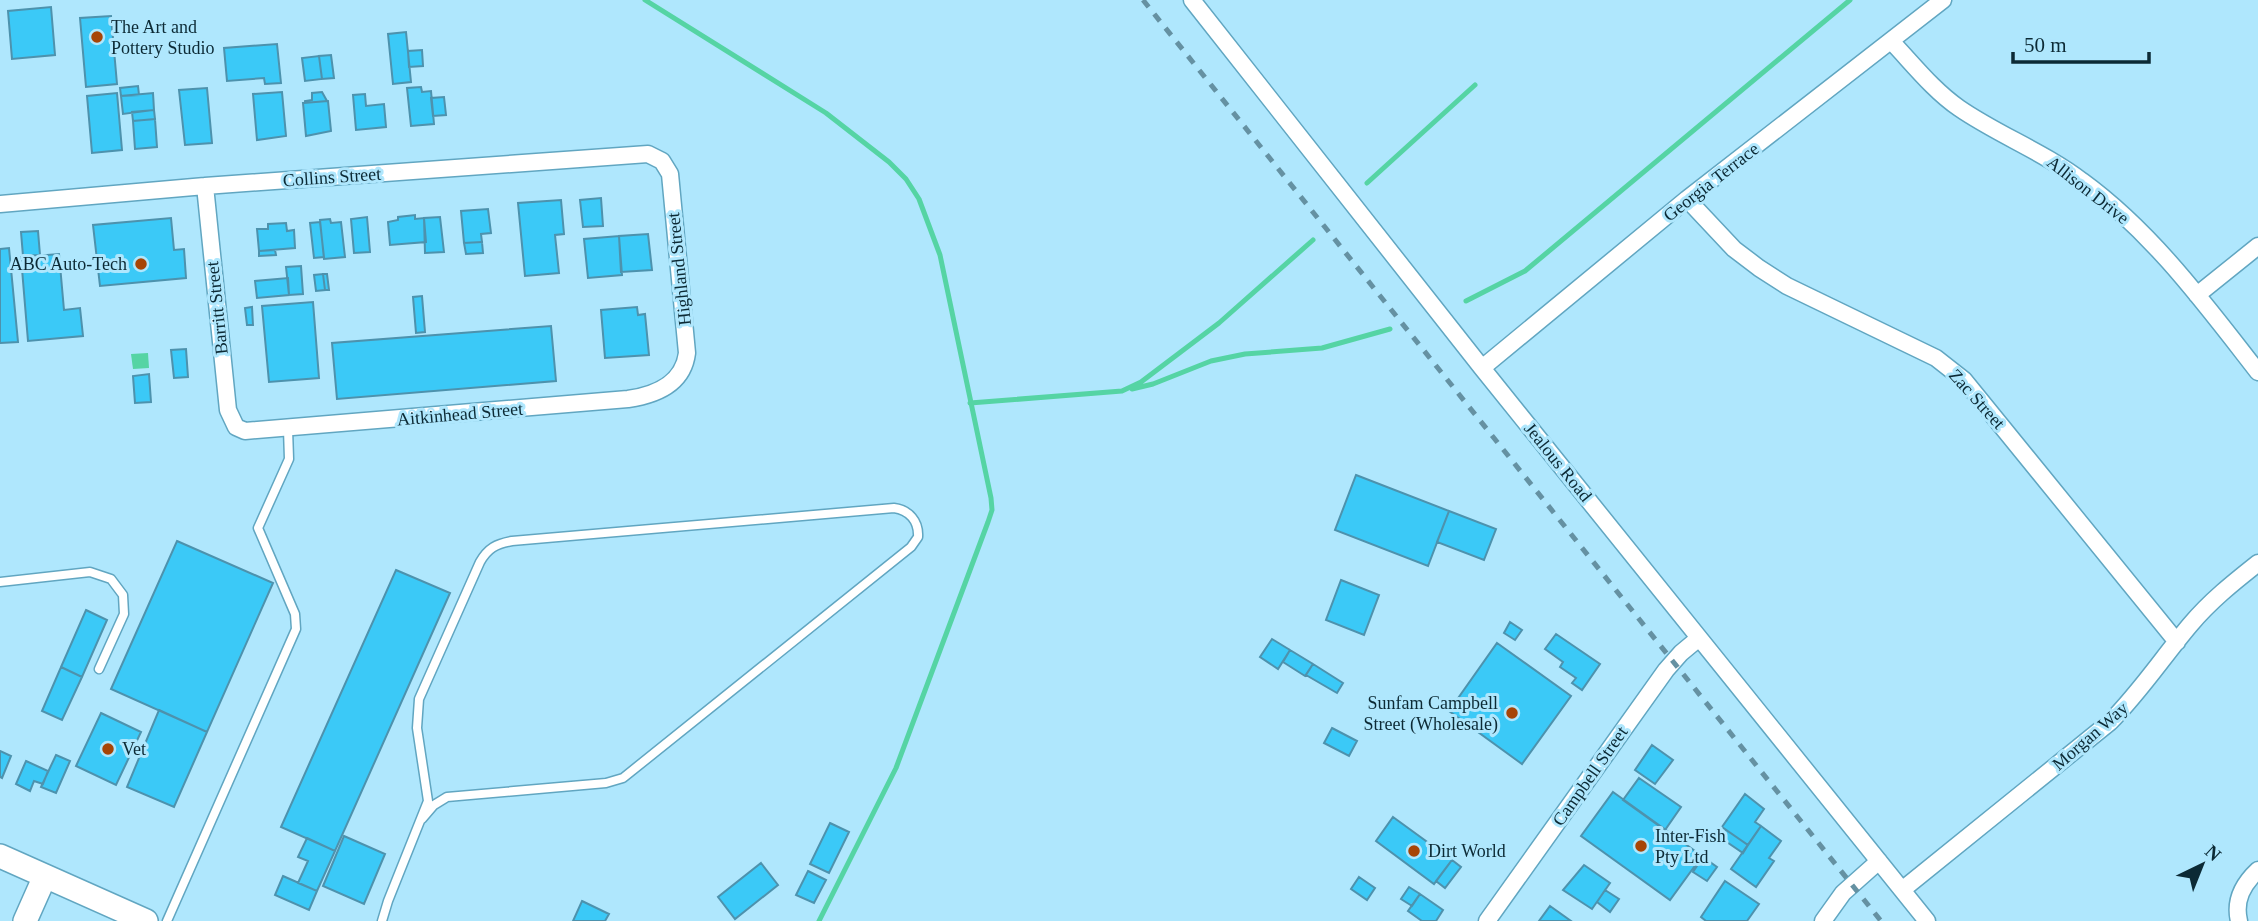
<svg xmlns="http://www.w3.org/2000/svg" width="2258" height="921" viewBox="0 0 2258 921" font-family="Georgia,serif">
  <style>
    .water { fill: #55d4a4 }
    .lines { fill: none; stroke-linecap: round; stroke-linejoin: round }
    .stream { stroke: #55d4a4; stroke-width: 5 }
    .building { fill: #3bc9f7; stroke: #4d92ad; stroke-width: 2 }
    .lane-casing { stroke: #61a6c1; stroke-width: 11 }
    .street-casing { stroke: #61a6c1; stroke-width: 19 }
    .secondary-casing { stroke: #61a6c1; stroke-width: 26 }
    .lane { stroke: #fff; stroke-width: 8 }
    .street { stroke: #fff; stroke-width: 16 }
    .secondary { stroke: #fff; stroke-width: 23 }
    .rail { stroke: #6591a2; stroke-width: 5; stroke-dasharray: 9 9; stroke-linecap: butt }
    .poi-dot { fill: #a74506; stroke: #afe7fd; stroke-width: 2.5 }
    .labels { text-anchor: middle; stroke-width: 6; stroke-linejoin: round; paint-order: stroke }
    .poi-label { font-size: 18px; fill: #0c2a35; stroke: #afe7fd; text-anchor: start }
    .street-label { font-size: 18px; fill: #0c2a35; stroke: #afe7fd }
  </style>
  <rect width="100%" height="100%" fill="#afe7fd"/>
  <!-- water -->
  <path class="water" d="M148 353 149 368 133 369 131 354Z"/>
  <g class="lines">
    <!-- stream -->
    <path class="stream" d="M645 0 826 113 889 162 906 179 919 199 940 255 991 498 992 510 988 522 896 768 819 921
      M1367 183 1475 85
      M1466 301 1525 271 1850 0
      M1132 389 1153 384 1211 361 1245 354 1322 348 1390 329
      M970 403 1122 391 1141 382 1219 323 1313 240"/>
  </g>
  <!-- building -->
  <path class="building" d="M51 7 55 55 12 59 8 11Z
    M111 16 117 84 86 87 80 18Z
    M406 32 411 82 393 84 388 34Z
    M277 44 281 83 265 84 264 78 227 81 224 48Z
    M422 50 423 66 409 67 408 51Z
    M331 55 334 78 322 79 319 56Z
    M319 56 322 79 305 81 302 58Z
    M138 86 139 95 121 96 120 88Z
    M421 87 422 92 431 91 434 124 411 126 407 88Z
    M207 88 212 143 185 145 179 90Z
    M282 92 286 136 257 140 253 94Z
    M322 92 327 101 305 103V101L312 100V93Z
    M117 93 122 150 92 153 87 96Z
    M153 93 154 110 123 114 121 96Z
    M365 94 366 106 384 104 386 127 356 130 353 95Z
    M444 97 446 115 433 116 431 98Z
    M328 101 331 131 306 136 303 103Z
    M154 110 155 119 133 121 132 112Z
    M155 119 157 147 135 149 133 121Z
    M601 198 603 226 583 227 580 200Z
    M561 200 564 234 555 235 559 273 525 276 518 203Z
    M488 209 491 233 481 234 482 242 464 243 461 211Z
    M415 215V219L424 218 426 242 390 245 388 222 398 220V217Z
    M367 217 370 252 354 253 351 219Z
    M440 217 444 252 425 253 424 218Z
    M171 218 174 250 184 249 186 278 100 286 93 225Z
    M330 219 331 223 341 222 345 257 324 259 320 220Z
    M320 222 324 257 314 258 310 223Z
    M286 223 287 231 294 230 295 248 259 251 257 229H268V224Z
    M38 231 40 255 23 256 21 232Z
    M648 234 652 270 621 272 619 236Z
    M619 236 622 275 588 278 584 239Z
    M482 242 483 253 466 254 464 243Z
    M9 248 18 342 0 343V249Z
    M275 250 276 255 259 256V251Z
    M59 254 64 310 80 308 83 336 28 341 21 257Z
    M301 266 303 294 289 295 286 267Z
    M323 274 325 290 316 291 314 275Z
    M323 274H327L329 290H325Z
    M288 278 289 295 257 298 255 281Z
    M422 296 425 332 416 333 413 297Z
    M313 302 319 378 269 382 262 306Z
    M252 307 253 325H247L245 308Z
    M637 307 638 315 645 314 649 355 605 358 601 310Z
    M551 326 556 381 337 399 332 343Z
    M186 349 188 377 174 378 171 350Z
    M149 374 151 402 135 403 133 376Z
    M1356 475 1449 511 1428 566 1335 530Z
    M1449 511 1496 529 1484 560 1437 542Z
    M177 541 273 583 207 732 111 689Z
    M396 570 450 593 335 851 281 827Z
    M1341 580 1379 595 1364 635 1326 620Z
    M86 610 107 620 82 677 61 667Z
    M1510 622 1522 630 1515 640 1504 633Z
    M1556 634 1600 664 1582 690 1572 683 1576 678 1560 667 1563 662 1545 649Z
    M1272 639 1290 650 1278 669 1260 657Z
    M1497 643 1571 696 1522 764 1449 711Z
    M1290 650 1313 664 1305 676 1283 662Z
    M1313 664 1343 683 1337 693 1306 675Z
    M61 667 82 677 62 720 42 711Z
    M159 710 207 732 174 807 127 787Z
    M101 713 141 732 116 785 76 766Z
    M1332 728 1357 741 1349 756 1324 743Z
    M1652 745 1673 760 1655 784 1635 770Z
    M0 751 11 756 2 778 0 777Z
    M56 755 70 761 56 793 41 787Z
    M26 761 48 771 43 784 34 781 30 791 16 784Z
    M1639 778 1681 807 1665 830 1623 800Z
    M1613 792 1702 856 1670 900 1581 836Z
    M1745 794 1764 809 1755 822 1761 826 1748 845 1722 827Z
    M1393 817 1452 860 1434 884 1376 841Z
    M830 823 849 832 829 873 810 864Z
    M1761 826 1781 841 1769 858 1774 861 1756 887 1731 869Z
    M1726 830 1748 845 1743 853 1721 838Z
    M344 836 385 854 364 904 323 886Z
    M307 838 335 851 317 891 298 883 308 861 298 857Z
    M1703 857 1717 867 1707 881 1693 872Z
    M1452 860 1461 867 1445 888 1436 881Z
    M761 863 778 885 735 919 718 897Z
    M1584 865 1610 883 1592 909 1563 890Z
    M808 871 826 880 814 903 796 895Z
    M283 876 317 891 309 910 275 895Z
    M1359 877 1375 888 1367 900 1351 889Z
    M1725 881 1759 904 1747 921H1706L1701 917Z
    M1409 887 1420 894 1412 906 1401 899Z
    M1605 890 1619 899 1610 912 1597 902Z
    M1420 894 1443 910 1436 921H1422L1408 911Z
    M582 901 609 914 605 921H573Z
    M1550 906 1571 921H1539Z"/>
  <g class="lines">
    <!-- lane casing -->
    <g class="lane-casing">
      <path id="lane" d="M0 582 90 572 111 579 123 595 124 614 99 669
        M167 921 296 629 295 614 258 528 289 459 288 429
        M382 921 388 901 428 801 417 728 419 699 480 562C488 548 496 544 512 541L894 508C909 510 919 521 918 537L911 547 623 778 606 783 447 797 434 805 422 819"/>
    </g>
    <!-- street casing -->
    <g class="street-casing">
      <path id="street" d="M1192 0 1482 368 1927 921
        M1891 41C1913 64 1933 90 1959 108 1998 135 2044 152 2082 181 2152 232 2205 304 2258 372
        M1687 199 1734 249 1759 268 1787 286 1936 358 1964 380 2177 642
        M0 204 205 186 648 154 662 161 670 174 687 353C683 384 656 395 628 399L245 431 236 427 228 410 205 186
        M2197 295 2258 246
        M1482 368 1687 199 1943 0
        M1902 890 2110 722C2140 692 2163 657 2190 625 2210 601 2234 582 2258 563
        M1487 921 1666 670 1681 653 1699 638
        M1823 921 1843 893 1879 861
        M2239 921C2234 900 2243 884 2258 870"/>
    </g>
    <!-- secondary casing -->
    <g class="secondary-casing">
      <path id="secondary" d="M0 856 146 921
        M25 921 45 876"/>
    </g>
    <!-- lane -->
    <use href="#lane" class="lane"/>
    <!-- street -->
    <use href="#street" class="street"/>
    <!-- secondary -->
    <use href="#secondary" class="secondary"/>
    <!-- rail -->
    <path class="rail" d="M1143 0 1881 921"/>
  </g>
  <!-- markers -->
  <g class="poi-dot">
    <circle cx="97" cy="37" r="7"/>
    <circle cx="141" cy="264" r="7"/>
    <circle cx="1512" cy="713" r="7"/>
    <circle cx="108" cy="749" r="7"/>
    <circle cx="1641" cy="846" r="7"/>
    <circle cx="1414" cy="851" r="7"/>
  </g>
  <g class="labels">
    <!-- poi labels -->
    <g class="poi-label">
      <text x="111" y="33">The Art and<tspan x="111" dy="21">Pottery Studio</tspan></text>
      <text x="127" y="270" text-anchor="end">ABC Auto-Tech</text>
      <text x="1498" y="709" text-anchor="end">Sunfam Campbell<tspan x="1498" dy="21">Street (Wholesale)</tspan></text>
      <text x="122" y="755">Vet</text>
      <text x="1655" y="842">Inter-Fish<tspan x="1655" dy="21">Pty Ltd</tspan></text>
      <text x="1428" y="857">Dirt World</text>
    </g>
    <!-- street labels -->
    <g class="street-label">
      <text transform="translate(332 177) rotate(-4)" y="6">Collins Street</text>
      <text transform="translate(1711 182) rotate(-38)" y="6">Georgia Terrace</text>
      <text transform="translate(2088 190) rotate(38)" y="6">Allison Drive</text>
      <text transform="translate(679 269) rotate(-96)" y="6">Highland Street</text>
      <text transform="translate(217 308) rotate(-96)" y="6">Barritt Street</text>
      <text transform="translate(1977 399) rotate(48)" y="6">Zac Street</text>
      <text transform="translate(460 414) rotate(-5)" y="6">Aitkinhead Street</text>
      <text transform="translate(1558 462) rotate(51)" y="6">Jealous Road</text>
      <text transform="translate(2090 736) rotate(-41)" y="6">Morgan Way</text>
      <text transform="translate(1590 776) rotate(-55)" y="6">Campbell Street</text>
    </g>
  </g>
  <!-- north arrow -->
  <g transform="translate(2202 865) rotate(43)" stroke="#afe7fd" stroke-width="5" paint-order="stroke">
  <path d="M0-5L12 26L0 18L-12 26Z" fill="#0c2a35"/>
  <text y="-10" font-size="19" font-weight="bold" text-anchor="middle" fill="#0c2a35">N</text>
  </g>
  <!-- scale -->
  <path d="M2013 52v10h136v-10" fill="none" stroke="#0c2a35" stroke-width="3.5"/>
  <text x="2024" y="52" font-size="21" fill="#0c2a35" stroke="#afe7fd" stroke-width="5" paint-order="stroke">50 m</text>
</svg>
